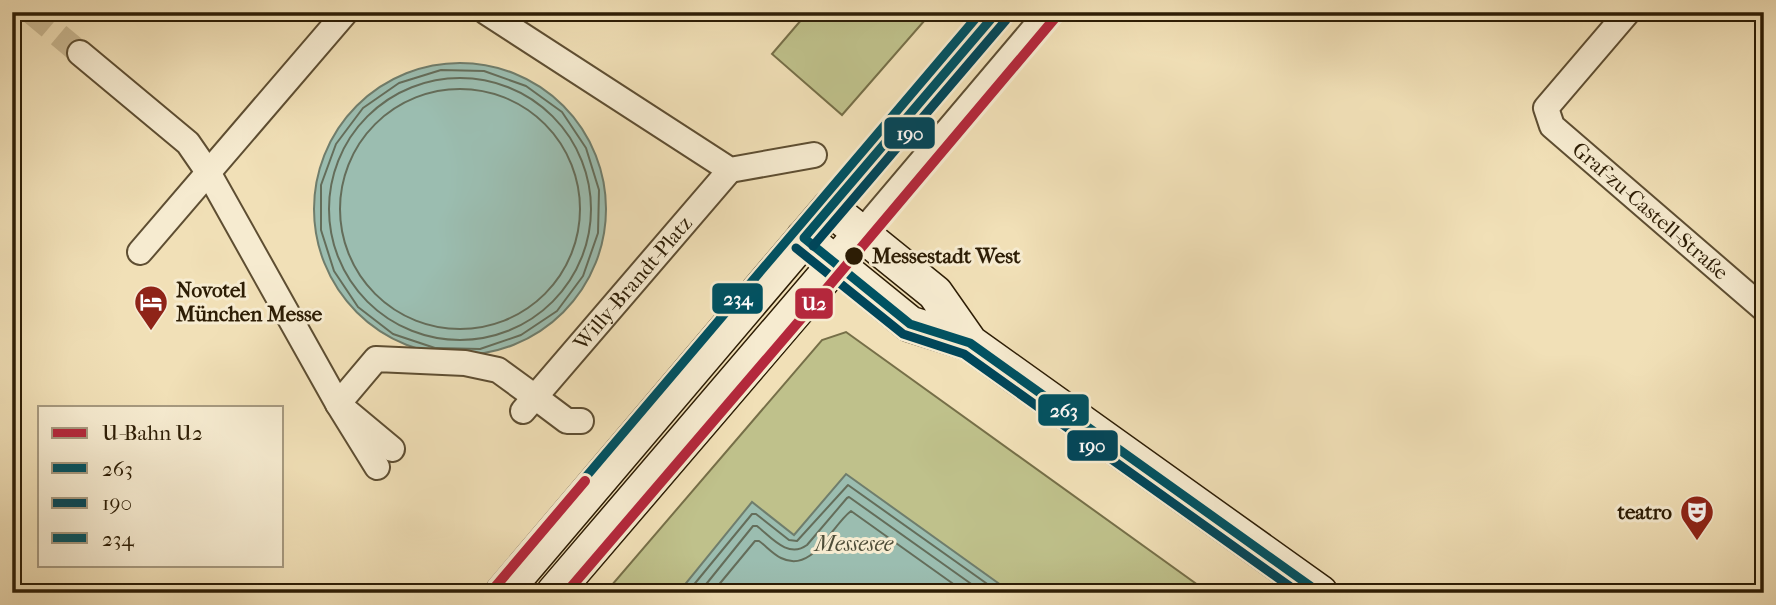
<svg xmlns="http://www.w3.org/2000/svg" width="1776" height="605" viewBox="0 0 1776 605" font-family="'IM FELL French Canon',serif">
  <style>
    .green { fill: #bfc18b; stroke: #766f48; stroke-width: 2 }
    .water { fill: #9bbdb0; stroke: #6f7d6c; stroke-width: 2 }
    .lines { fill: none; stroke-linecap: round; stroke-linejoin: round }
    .shore { stroke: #646d5a; stroke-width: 2 }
    .street-tunnel { stroke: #cab993; stroke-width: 24; stroke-dasharray: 24 12; stroke-linecap: butt }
    .street-casing { stroke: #5e4e32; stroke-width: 28 }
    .secondary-casing { stroke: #2d1d05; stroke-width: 38 }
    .street { stroke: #f6ebd0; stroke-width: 24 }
    .secondary { stroke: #f6ebd0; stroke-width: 35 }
    .bus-1-casing { stroke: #f6ebd0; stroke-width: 14 }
    .bus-2-casing { stroke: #f6ebd0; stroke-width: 14 }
    .bus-3-casing { stroke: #f6ebd0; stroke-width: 14 }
    .bus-1 { stroke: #005262; stroke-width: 9 }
    .bus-2 { stroke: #00465a; stroke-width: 9 }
    .bus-3 { stroke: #005262; stroke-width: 9 }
    .metro-1-casing { stroke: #f6ebd0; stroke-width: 16 }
    .metro-1 { stroke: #b4283c; stroke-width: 10 }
    .stop-dot { fill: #2d1d05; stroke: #f6ebd0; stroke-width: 2.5 }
    .labels { text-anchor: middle; stroke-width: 6; stroke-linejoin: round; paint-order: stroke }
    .street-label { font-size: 21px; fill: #2d1d05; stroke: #f6ebd0 }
    .stop-label { font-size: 21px; font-weight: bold; fill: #2d1d05; stroke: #f6ebd0; text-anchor: start }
    .poi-label { font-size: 21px; font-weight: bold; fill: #2d1d05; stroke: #f6ebd0; text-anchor: start }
    .water-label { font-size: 23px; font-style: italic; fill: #4e4d38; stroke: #f6ebd0 }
    .line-badge { stroke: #f6ebd0; stroke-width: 2.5 }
    .badge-label { font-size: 19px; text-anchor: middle; font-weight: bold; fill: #fff }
  </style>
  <rect width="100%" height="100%" fill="#f1e0b7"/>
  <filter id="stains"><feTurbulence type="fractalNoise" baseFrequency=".00286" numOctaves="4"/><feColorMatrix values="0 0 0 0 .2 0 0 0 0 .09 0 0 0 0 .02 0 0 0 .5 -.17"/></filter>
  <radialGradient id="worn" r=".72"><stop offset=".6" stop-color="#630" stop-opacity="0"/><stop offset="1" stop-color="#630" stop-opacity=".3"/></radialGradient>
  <!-- green -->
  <path class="green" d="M808 12H932L842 115 772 54Z
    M846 332 1209 593H605L822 340Z"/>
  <!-- water -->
  <path class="water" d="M314 209a146 146 0 1 1 292 0a146 146 0 1 1-292 0Z
    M846 474 1012 593H678L752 502 794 535Z"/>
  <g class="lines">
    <!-- shore -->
    <path class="shore" d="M329 209a131 131 0 1 1 262 0a131 131 0 1 1-262 0Z
      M340 209a120 120 0 1 1 240 0a120 120 0 1 1-240 0Z
      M435 348 393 334 358 307 334 271 321 230V185L336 144 363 108 399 83 441 70 484 71 526 86 562 112 586 148 599 190 598 233 583 276 557 311 521 335 480 349 436 348
      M687 593 752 514H756L789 540 797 541 848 485 1000 593
      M699 593 753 526H757C771 537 788 559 807 545L847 498 849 497 984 593
      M712 593 755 541H759C766 546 773 554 781 558 813 574 831 526 851 511L966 593"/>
    <!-- street-tunnel -->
    <path class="street-tunnel" d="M31 12 80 53"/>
    <!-- street casing -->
    <g class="street-casing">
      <g id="street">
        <path d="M486 12 730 170 814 155"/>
        <path id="s1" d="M1628 12 1546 108 1552 126 1764 309"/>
        <path d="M80 53 188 143 208 172 338 404 377 467"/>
        <path d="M830 208 997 12"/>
        <path d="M861 233 1048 12"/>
        <path d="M140 252 346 12"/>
        <path d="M523 411 535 397 567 421H581"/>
        <path id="s2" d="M392 449 338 404 376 359 465 363 498 370 535 397 730 170"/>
      </g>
    </g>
    <!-- secondary casing -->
    <g class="secondary-casing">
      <path id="secondary" d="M804 238 910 324 970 343 1320 593
        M503 593 830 208 935 293 970 343
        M554 593 850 247"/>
    </g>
    <!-- street -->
    <use href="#street" class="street"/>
    <!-- secondary -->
    <use href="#secondary" class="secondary"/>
    <!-- bus-1 casing -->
    <g class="bus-1-casing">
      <path id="bus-1" d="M804 238 910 324 970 343 1320 593
        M804 238 997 12"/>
    </g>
    <!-- bus-2 casing -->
    <g class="bus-2-casing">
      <path id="bus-2" d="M813 246 1006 20
        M796 248 903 334 964 354 1299 593"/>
    </g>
    <!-- bus-3 casing -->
    <g class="bus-3-casing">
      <path id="bus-3" d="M494 585 981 12"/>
    </g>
    <!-- bus-1 -->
    <use href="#bus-1" class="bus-1"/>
    <!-- bus-2 -->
    <use href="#bus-2" class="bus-2"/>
    <!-- bus-3 -->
    <use href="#bus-3" class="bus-3"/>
    <!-- metro-1 casing -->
    <g class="metro-1-casing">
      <path id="metro-1" d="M490 593 585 481
        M566 593 806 313 1060 12"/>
    </g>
    <!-- metro-1 -->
    <use href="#metro-1" class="metro-1"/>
  </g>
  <!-- icons -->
  <defs>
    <g id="hotel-pin" transform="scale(1.75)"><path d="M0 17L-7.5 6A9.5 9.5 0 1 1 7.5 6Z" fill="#8f2418" stroke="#f6ebd0"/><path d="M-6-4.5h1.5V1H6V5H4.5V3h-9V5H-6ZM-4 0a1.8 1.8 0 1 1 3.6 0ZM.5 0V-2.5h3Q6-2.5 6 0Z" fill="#fff"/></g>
    <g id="theatre-pin" transform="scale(1.75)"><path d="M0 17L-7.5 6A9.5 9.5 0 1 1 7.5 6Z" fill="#8f2418" stroke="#f6ebd0"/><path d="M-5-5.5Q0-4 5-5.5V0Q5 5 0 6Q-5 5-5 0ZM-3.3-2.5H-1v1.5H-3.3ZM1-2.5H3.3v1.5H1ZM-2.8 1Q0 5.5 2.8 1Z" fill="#fff"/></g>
  </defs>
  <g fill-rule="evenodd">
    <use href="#hotel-pin" x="151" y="302"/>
    <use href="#theatre-pin" x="1697" y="512"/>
  </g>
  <!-- markers -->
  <circle class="stop-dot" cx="854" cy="256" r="10"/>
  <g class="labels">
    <!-- street labels -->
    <g class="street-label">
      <text dy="7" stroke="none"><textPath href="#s1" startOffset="275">Graf-zu-Castell-Straße</textPath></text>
      <text dy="7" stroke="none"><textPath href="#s2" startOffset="448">Willy-Brandt-Platz</textPath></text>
    </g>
    <!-- stop labels -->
    <g class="stop-label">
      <text x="872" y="263">Messestadt West</text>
    </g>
    <!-- poi labels -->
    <g class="poi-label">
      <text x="176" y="297">Novotel<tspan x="176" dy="24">München Messe</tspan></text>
      <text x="1672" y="519" text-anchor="end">teatro</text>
    </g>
    <!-- water labels -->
    <g class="water-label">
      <text x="854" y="551">Messesee</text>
    </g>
  </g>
  <g class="line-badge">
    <rect x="883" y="116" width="53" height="34" rx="7" fill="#00465a"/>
    <rect x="711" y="282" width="53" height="33" rx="7" fill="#005262"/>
    <rect x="794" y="287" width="40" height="33" rx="7" fill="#b4283c"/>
    <rect x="1037" y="393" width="53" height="34" rx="7" fill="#005262"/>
    <rect x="1066" y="429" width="53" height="33" rx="7" fill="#00465a"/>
  </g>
  <g class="badge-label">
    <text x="910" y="140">190</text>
    <text x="738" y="305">234</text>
    <text x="814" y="310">U2</text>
    <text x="1064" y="417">263</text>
    <text x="1092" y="452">190</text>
  </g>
  <!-- margin -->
  <rect width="1776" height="605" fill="none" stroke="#f1e0b7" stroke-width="42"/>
  <rect x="14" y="14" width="1748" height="577" fill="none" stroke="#2d1d05" stroke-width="3.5"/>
  <rect x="21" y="21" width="1734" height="563" fill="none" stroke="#2d1d05" stroke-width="2"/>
  <!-- legend -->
  <rect x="38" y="406" width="245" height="161" fill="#f6ebd0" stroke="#a6997f" stroke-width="2"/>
  <rect x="52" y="428" width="35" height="10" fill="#b4283c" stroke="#a6997f" stroke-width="2"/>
  <text x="102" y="440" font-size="21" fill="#2d1d05">U-Bahn U2</text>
  <rect x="52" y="463" width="35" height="10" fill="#005262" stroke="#a6997f" stroke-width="2"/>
  <text x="102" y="476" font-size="21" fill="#2d1d05">263</text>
  <rect x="52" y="498" width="35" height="10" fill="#00465a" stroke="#a6997f" stroke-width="2"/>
  <text x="102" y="510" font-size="21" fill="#2d1d05">190</text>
  <rect x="52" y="533" width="35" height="10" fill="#005262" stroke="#a6997f" stroke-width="2"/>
  <text x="102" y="546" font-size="21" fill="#2d1d05">234</text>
  <rect width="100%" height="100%" filter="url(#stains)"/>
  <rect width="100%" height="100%" fill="url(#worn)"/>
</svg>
